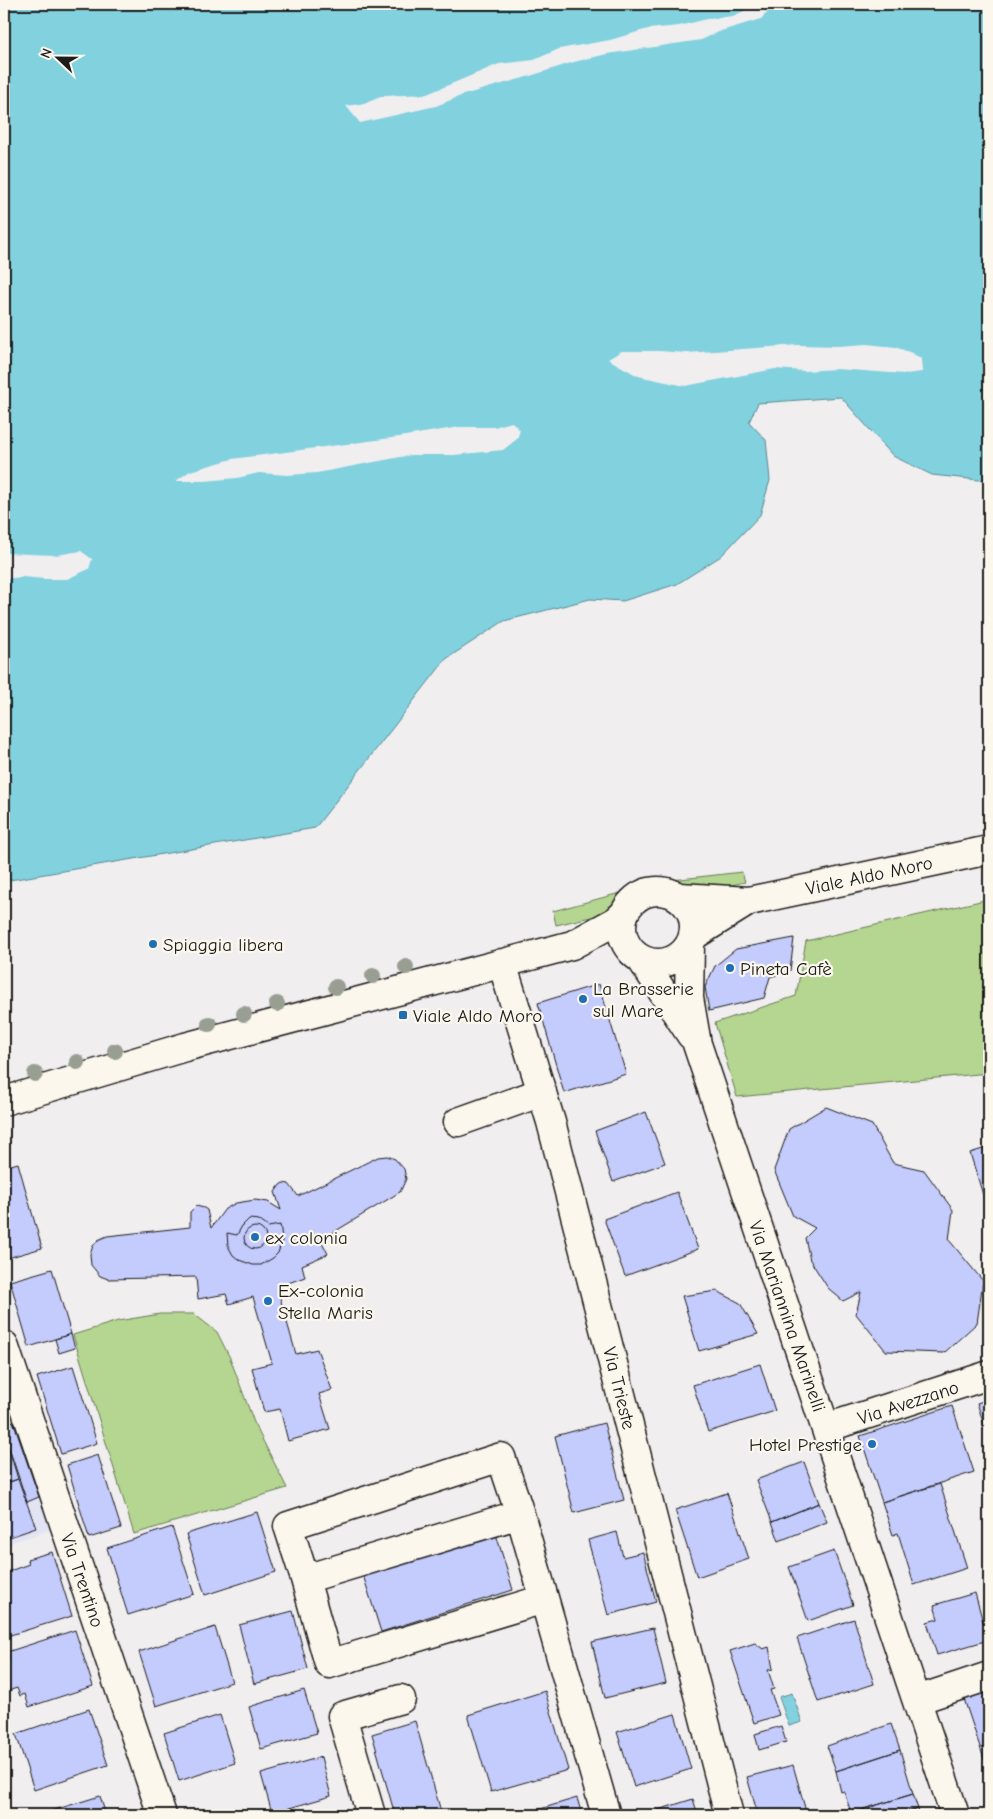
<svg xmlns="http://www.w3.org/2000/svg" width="993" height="1819" viewBox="0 0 993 1819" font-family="'Comic Neue',sans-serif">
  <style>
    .built { fill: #e3e4f3 }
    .green { fill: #b4d690; stroke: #687956 }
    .water { fill: #82d1df; stroke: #598991 }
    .pier { fill: #f0eeef }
    .building { fill: #c4cbfd; stroke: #1c1c1c }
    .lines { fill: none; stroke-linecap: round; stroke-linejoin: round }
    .minor-casing { stroke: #1c1c1c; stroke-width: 31 }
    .minor { stroke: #fbf7ec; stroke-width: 28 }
    .tree { fill: #999e92 }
    .poi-dot { fill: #1f6fb2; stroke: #fbf7ec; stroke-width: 2 }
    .labels { text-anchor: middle; stroke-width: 4.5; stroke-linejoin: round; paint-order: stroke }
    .street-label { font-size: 19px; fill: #1c1c1c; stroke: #fbf7ec }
    .poi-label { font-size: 19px; fill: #1c1c1c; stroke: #fbf7ec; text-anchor: start }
  </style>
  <rect width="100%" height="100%" fill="#f0eeef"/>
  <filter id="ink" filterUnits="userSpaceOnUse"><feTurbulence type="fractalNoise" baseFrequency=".02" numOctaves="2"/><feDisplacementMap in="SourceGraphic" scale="10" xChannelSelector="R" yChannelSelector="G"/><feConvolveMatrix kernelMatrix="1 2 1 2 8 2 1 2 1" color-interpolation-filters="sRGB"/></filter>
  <g filter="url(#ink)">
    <!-- built -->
    <path class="built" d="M4 1375 53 1529 4 1545Z"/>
    <!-- green -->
    <path class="green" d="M742 872 745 882 700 892 658 887 642 889 628 894 614 905 595 916 556 925 553 911 620 893 633 888 663 881Z
      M989 899V1073L737 1097 715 1023 796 996 806 941Z
      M160 1314H194L217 1332 230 1358 255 1425 287 1488 134 1534 73 1335 118 1321Z"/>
    <!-- water -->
    <path class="water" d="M4 4H989V479L979 480 932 475 893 456 841 397 758 403 749 422 766 440 770 480 760 515 721 556 677 584 623 601 590 599 504 621 446 659 315 828 4 881Z
      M792 1693 802 1722 789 1726 779 1697Z"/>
    <!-- pier -->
    <path class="pier" d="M765 5 770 10 761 19 721 31 701 40 607 54 574 62 527 77 463 95 436 106 360 123 346 106 366 103 383 96 427 94 499 64 534 60 559 49 610 40 648 29 679 26 707 19 733 16 753 7Z
      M866 344 895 347 912 353 921 359 922 372 905 374 836 369 804 371 775 369 685 386 638 376 608 359 622 351H659L687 353 798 345 839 346Z
      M512 422 520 430 517 439 503 450 454 455H411L317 473 288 475 259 473 237 478 205 481H176L190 471 232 459 399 437 460 427H494Z
      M81 551 92 559 89 569 67 579H44L23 577 4 579V553L56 555Z"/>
    <!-- building -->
    <path class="building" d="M794 938 790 971 770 977 764 998 709 1011 705 987 715 966 736 949Z
      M599 984 626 1074 564 1093 538 1003Z
      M826 1107 872 1125 893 1163 924 1170 953 1210 949 1240 983 1281 977 1323 944 1353 886 1351 856 1314 861 1292 843 1301 828 1288 810 1260 805 1238 815 1228 793 1216 774 1170 789 1129Z
      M646 1112 665 1163 613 1182 595 1131Z
      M989 1147V1196L984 1198 970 1153Z
      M387 1156 395 1159 404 1169 406 1179 400 1192 321 1240 328 1254 302 1265 305 1277 277 1287 296 1354 317 1349 332 1390 319 1394 330 1429 288 1441 280 1409 264 1412 252 1368 272 1363 253 1297 229 1304 226 1294 198 1299 196 1277 108 1279 100 1276 91 1265 90 1254 93 1246 98 1240 107 1236 190 1227V1212L196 1206 204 1208 207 1210 211 1228 225 1209 236 1203 255 1200 268 1202 281 1210 275 1192 280 1185 283 1183 289 1184 298 1196 378 1157Z
      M18 1163 42 1248 4 1259V1167Z
      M677 1192 698 1249 625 1276 604 1219Z
      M249 1219 259 1220 268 1227 280 1225 281 1230 282 1241 278 1253 273 1258 261 1265H253L239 1260 233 1255 228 1246 227 1233 237 1235 242 1226Z
      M244 1238a11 11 0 1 1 22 0a11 11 0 1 1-22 0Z
      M52 1269 71 1334 29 1347 10 1281Z
      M717 1291 740 1303 758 1334 699 1351 682 1296Z
      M71 1334 75 1348 59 1353 55 1339Z
      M760 1364 775 1411 708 1432 693 1385Z
      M73 1366 97 1443 61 1454 37 1377Z
      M989 1399V1440L977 1403Z
      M952 1406 974 1472 882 1502 860 1436Z
      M13 1421 39 1497 27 1502 4 1433V1425Z
      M604 1423 624 1500 574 1513 555 1436Z
      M4 1433 18 1479 4 1484Z
      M98 1455 121 1528 89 1538 67 1465Z
      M804 1462 819 1503 772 1522 756 1480Z
      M18 1479 36 1528 4 1539V1484Z
      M940 1484 967 1568 914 1585 898 1533 893 1535 882 1502Z
      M727 1493 749 1559 697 1577 675 1510Z
      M819 1503 827 1522 779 1541 772 1522Z
      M257 1512 276 1572 205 1595 186 1534Z
      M172 1527 194 1594 128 1615 107 1548Z
      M617 1532 623 1557 643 1552 656 1602 608 1615 588 1540Z
      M496 1534 513 1590 381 1632 363 1575Z
      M834 1551 853 1605 808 1621 789 1567Z
      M52 1552 72 1616 4 1637V1573L29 1564 27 1559Z
      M975 1593 988 1640 937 1655 927 1622 938 1619 934 1605Z
      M293 1611 308 1669 254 1684 239 1625Z
      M854 1619 874 1684 818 1702 797 1638Z
      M215 1627 232 1682 156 1706 139 1652Z
      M653 1628 666 1683 605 1698 592 1642Z
      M75 1630 93 1686 29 1707 25 1694 20 1696 17 1688 8 1691 4 1677V1659L9 1657 7 1652Z
      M755 1643 763 1649 769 1647 773 1669 768 1670 774 1689 770 1690 779 1715 754 1723 730 1651Z
      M304 1690 317 1733 261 1749 249 1707Z
      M989 1690V1764L986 1765 964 1699Z
      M545 1691 568 1770 491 1792 468 1715Z
      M89 1709 108 1765 34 1790 16 1734Z
      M675 1714 691 1769 634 1787 617 1732Z
      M220 1715 235 1763 179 1781 164 1733Z
      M415 1721 442 1815H395L372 1734Z
      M891 1724 900 1750 836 1771 827 1746Z
      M781 1726 786 1742 759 1750 755 1734Z
      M900 1750 913 1794 851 1813 844 1791 841 1792 836 1771Z
      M321 1757 331 1796 272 1813 261 1774Z
      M793 1765 807 1815H758L747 1777Z
      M913 1794 918 1809 897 1815H866L864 1809Z
      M100 1796 106 1815H41V1814Z
      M577 1798 582 1815H520Z
      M693 1799 698 1815H642Z
      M918 1809 920 1815H897Z"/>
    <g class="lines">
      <!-- minor casing -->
      <g class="minor-casing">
        <path id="minor" d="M622 927a36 36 0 1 1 72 0a36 36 0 1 1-72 0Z
          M679 897 749 901 989 850
          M693 936 749 901
          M690 945 689 998 697 1044 955 1815
          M641 959 691 1035
          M502 963 551 1122 729 1815
          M4 1101 185 1047 572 945 616 921 624 914
          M458 1122 542 1092
          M4 1345 162 1815
          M826 1428 989 1375
          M520 1514 305 1579 288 1526 501 1457 520 1514 606 1815
          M305 1579 329 1664 544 1599
          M917 1700 989 1676
          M371 1815 342 1716 401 1699"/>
      </g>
      <!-- minor -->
      <use href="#minor" class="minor"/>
    </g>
    <!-- trees -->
    <g class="tree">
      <circle cx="406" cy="967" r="8"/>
      <circle cx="373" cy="976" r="8"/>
      <circle cx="336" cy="987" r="8"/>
      <circle cx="277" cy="1004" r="8"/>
      <circle cx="244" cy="1014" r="8"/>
      <circle cx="209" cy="1024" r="8"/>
      <circle cx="115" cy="1051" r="8"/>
      <circle cx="77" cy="1062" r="8"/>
      <circle cx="35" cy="1074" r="8"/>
    </g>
  </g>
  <!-- markers -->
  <g class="poi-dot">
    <circle cx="153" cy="944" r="5"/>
    <circle cx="730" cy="968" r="5"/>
    <circle cx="583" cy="999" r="5"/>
    <rect x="398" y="1010" width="10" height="10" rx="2.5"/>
    <circle cx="255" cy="1237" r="5"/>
    <circle cx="268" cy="1301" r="5"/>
    <circle cx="872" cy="1444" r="5"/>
  </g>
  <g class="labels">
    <!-- street labels -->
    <g class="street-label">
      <text transform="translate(869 875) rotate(-12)" y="7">Viale Aldo Moro</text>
      <text transform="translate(788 1316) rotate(71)" y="7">Via Mariannina Marinelli</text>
      <text transform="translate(620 1388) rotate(76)" y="7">Via Trieste</text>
      <text transform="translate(908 1402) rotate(-18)" y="7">Via Avezzano</text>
      <text transform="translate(83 1580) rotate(71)" y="7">Via Trentino</text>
    </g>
    <!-- poi labels -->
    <g class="poi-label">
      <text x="163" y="951">Spiaggia libera</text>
      <text x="740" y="975">Pineta Cafè</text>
      <text x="593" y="995">La Brasserie<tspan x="593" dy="22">sul Mare</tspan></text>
      <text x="413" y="1022">Viale Aldo Moro</text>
      <text x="265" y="1244">ex colonia</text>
      <text x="278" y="1297">Ex-colonia<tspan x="278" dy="22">Stella Maris</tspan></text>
      <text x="862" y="1451" text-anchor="end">Hotel Prestige</text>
    </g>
  </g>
  <!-- margin -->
  <rect width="993" height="1819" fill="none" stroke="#fbf7ec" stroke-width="20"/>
  <rect x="10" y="10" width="973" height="1799" fill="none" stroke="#1c1c1c" stroke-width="2" filter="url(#ink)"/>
  <!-- north arrow -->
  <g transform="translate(58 58) rotate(292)" stroke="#fbf7ec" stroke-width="4" paint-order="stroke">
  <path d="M0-4L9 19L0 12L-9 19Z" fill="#1c1c1c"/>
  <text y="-8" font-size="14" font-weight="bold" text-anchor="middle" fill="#1c1c1c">N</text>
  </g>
</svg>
